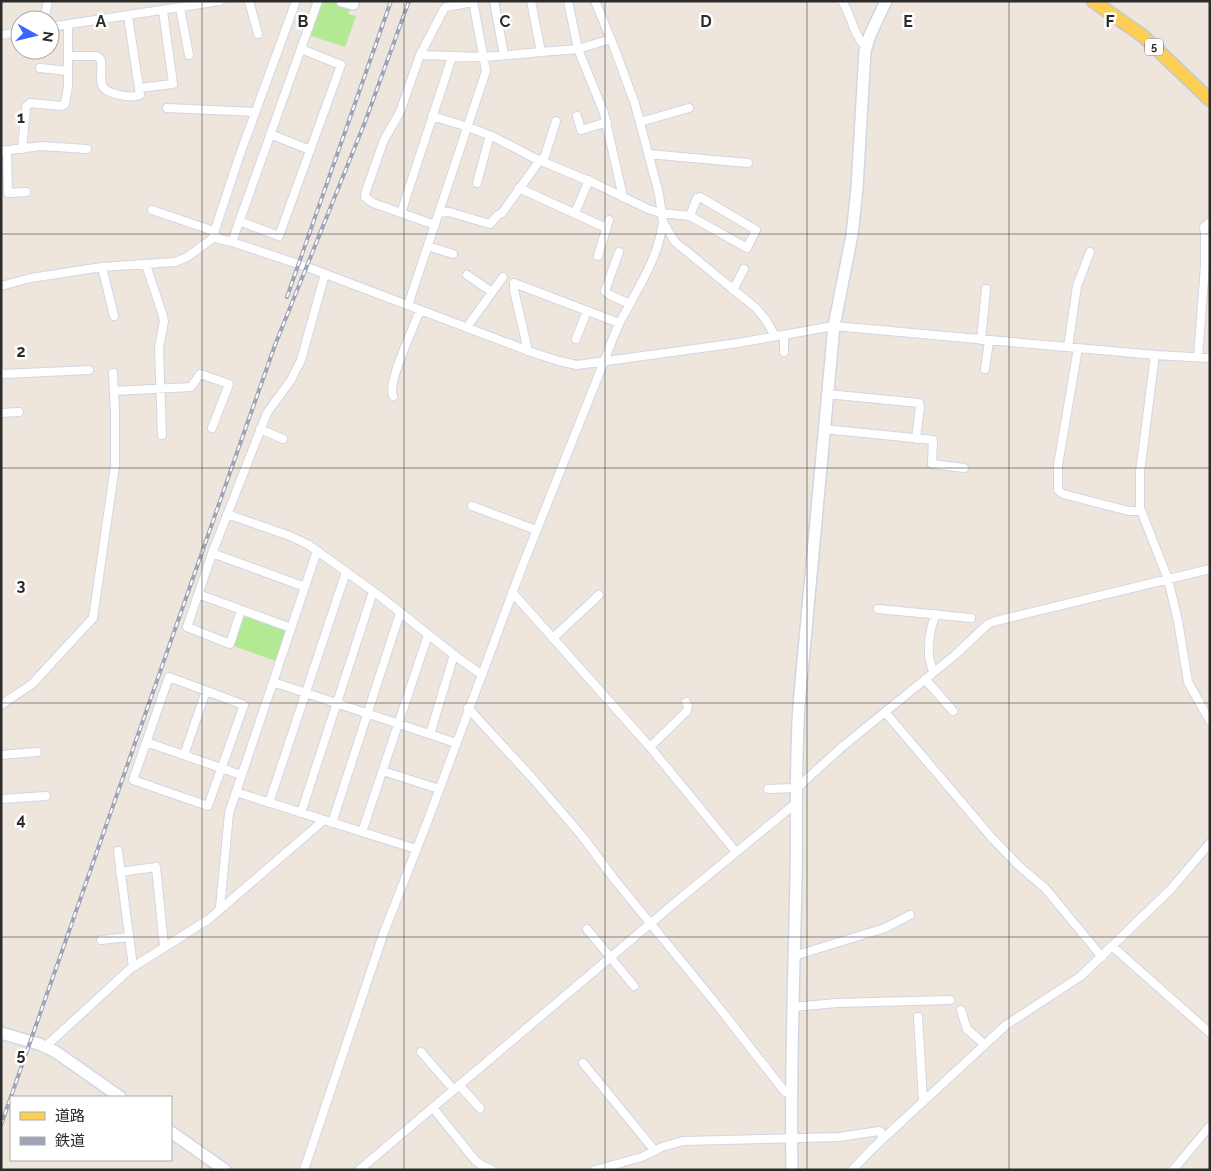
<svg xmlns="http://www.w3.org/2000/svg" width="1211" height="1171" viewBox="0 0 1211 1171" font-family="Raleway,'Noto Sans JP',sans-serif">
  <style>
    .green { fill: #b4e994 }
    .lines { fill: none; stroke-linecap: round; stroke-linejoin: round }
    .street-casing { stroke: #d1d6e5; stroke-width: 10 }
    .secondary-casing { stroke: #d1d6e5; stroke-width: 14 }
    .primary-casing { stroke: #c8c8c8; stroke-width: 15 }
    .street { stroke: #fff; stroke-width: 8 }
    .secondary { stroke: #fff; stroke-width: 11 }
    .primary { stroke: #fccf53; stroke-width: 12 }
    .rail-casing { stroke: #9ea3b7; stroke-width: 4 }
    .rail { stroke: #fff; stroke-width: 2; stroke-dasharray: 5.5; stroke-linecap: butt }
    .grid { fill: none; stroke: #2b2b2b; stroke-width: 1; stroke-opacity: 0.55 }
    .labels { text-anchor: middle; stroke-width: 5; stroke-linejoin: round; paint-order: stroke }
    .shield { fill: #fff; stroke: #6b6b6b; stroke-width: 1 }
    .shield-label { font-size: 11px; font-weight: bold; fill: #2b2b2b }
    .grid-label { font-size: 16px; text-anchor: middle; font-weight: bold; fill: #2b2b2b; stroke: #fff; stroke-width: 5; stroke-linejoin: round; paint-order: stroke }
  </style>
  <rect width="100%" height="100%" fill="#eee6dc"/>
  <!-- green -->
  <path class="green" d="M320 1H337L351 6 348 14 356 16 345 47 308 35Z
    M242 612 289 629 278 662 231 645Z"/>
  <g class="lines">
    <!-- street casing -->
    <g class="street-casing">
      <path id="street" d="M249 1 258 34
        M318 1 232 242 307 267 534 353 559 361 577 365 738 343 834 326 1155 355 1210 358
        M494 1 504 55
        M531 1 541 52
        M568 1 578 49 604 113 623 197
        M595 1 614 47 635 104 659 194 663 222 675 242 685 250 756 308 766 320 775 336
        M842 1C852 16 853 35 866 47
        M180 8 189 55
        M44 20 48 1
        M50 27 220 1
        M1 35 20 32
        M420 55 484 57 541 52 578 49 611 39
        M69 56H97L101 60C102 67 100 78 102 85 105 94 132 99 140 95L128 16
        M40 68 68 71
        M139 88 173 84 163 11
        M167 108 255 112
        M432 116 468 127 494 137 534 158 594 183 648 209 661 213 690 216 747 248 756 230 700 197 697 198 690 216
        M577 116 581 130 607 122
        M640 122 689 108
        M270 134 310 150
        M22 149 26 107 30 103 62 106 65 104 68 86V25
        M1 151 41 146 87 149
        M7 151 8 193 26 192
        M648 154 748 163
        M543 162 556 121
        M477 183 490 135
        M519 188 606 228
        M152 210 205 228 211 230 219 239 232 242
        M401 213 452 57
        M439 213 449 212 490 224 498 215 502 213 540 160
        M575 213 589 180
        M239 221 279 236 341 65 301 49
        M435 225 373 203 365 197V194L384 140 400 112 420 55 444 9 446 7 473 2
        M214 233 239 157 296 1
        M428 246 453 254
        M619 252 605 291 610 295 630 304
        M598 256 609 220
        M146 265 162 313 164 321 159 348 162 435
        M102 267 114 316
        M467 275 492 292
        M1 286 31 278 102 267 175 262 187 257 216 236
        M733 290 744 269
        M408 305 486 71 473 1
        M467 327 503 277
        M784 335V352
        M576 339 587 311
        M981 340 986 289
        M1068 347 1077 286 1090 252
        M1078 348 1058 465V490L1063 494 1129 511H1138L1140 508V472L1155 355
        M528 351 514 290V283L619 323
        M1198 357 1205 266V234L1204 227 1210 222
        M985 369 989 341
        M1 372 3 374 89 370
        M114 391 191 387 200 374 229 384 212 428
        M827 394 919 403 920 406 916 439
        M393 396C387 382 414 327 420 310
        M1 413 19 412
        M260 429 283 439
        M824 429 933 440 932 464 964 468
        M472 506 536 530
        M1140 508 1168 579 1178 621 1188 682 1210 721
        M227 514 290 536 309 545 381 597 458 658 481 674
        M212 553 305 587
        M512 592 650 747 736 852
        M198 594 291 628
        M878 609 971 618
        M241 610 230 644 187 627 213 551 267 413 291 380 301 360 325 274
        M553 638 599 595
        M934 672C925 657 929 630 936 614
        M169 677 244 705 208 806 133 780Z
        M925 679 953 711
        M273 682 456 743
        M1 705 32 684 93 618 115 466V412L113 373
        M468 708 534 780 582 836 615 880 717 1005 785 1092 791 1095
        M885 712 992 838 1019 866 1045 888 1102 957
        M430 734 454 655
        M146 742 241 775
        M650 747 687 711 688 706 686 702
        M1 755 37 752
        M184 755 206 691
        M383 771 439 789
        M768 789 793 788 800 785 842 747 955 655 988 624 996 621 1210 569
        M236 792 416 849
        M1 799 46 796
        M269 803 346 572
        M301 813 373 592
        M332 823 400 613
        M362 832 428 635
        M118 851 133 967
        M120 872 156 867 164 946
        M220 908 229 813 317 551
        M587 929 634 986
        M101 940 129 937
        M1113 947 1210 1033
        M794 956 885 928 910 915
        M793 1007 837 1003 950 1000
        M961 1010 967 1029 984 1044
        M918 1017 923 1100
        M45 1047 130 969 209 919 324 820
        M421 1052 454 1090
        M583 1063 655 1151
        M459 1085 480 1108
        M433 1108 475 1160 481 1165 492 1170
        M304 1170 384 932 428 820 522 567 607 354C611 343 615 332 620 322 638 288 658 259 663 222
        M359 1170 677 901 796 803
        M595 1170 642 1157 662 1147 683 1141 839 1137 879 1131 881 1132 882 1139
        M852 1170 873 1148 1006 1025 1081 976 1171 889 1210 843
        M1173 1170 1210 1126"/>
    </g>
    <!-- secondary casing -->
    <g class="secondary-casing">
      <path id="secondary" d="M342 1 353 4
        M1 1033 39 1044 56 1052 120 1097
        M171 1132 225 1170
        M792 1170C790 1073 794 976 796 879 797 820 795 763 799 705L834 326 852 235 857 188 865 51 870 35 886 1"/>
    </g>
    <!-- primary casing -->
    <g class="primary-casing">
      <path id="primary" d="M1093 1 1143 36 1210 100"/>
    </g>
    <!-- street -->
    <use href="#street" class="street"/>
    <!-- secondary -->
    <use href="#secondary" class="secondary"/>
    <!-- primary -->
    <use href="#primary" class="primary"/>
    <!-- rail casing -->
    <g class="rail-casing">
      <path id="rail" d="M287 297 391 1
        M1 1125 246 427 275 345 365 122 409 1"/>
    </g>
    <!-- rail -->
    <use href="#rail" class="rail"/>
  </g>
  <!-- grid -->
  <path class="grid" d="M202 1V1170M404 1V1170M605 1V1170M807 1V1170M1009 1V1170M1 234H1210M1 468H1210M1 703H1210M1 937H1210"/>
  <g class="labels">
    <!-- shield labels -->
    <rect class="shield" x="1145" y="38.5" width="18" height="17" rx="4"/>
    <g class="shield-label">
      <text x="1154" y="51">5</text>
    </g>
  </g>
  <g class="grid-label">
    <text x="101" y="27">A</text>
    <text x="303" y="27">B</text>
    <text x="505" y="27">C</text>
    <text x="706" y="27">D</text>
    <text x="908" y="27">E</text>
    <text x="1110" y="27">F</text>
    <text x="21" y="123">1</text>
    <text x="21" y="357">2</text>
    <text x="21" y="591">3</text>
    <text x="21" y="825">4</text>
    <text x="21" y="1060">5</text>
  </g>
  <!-- border -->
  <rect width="1211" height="1171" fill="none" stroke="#2b2b2b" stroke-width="5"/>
  <!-- legend -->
  <rect x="10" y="1096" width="162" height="65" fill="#ffffff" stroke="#aaaaaa"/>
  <rect x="20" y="1112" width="25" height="8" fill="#fccf53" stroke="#aaaaaa"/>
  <text x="55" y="1121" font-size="15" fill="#2b2b2b">道路</text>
  <rect x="20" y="1137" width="25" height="8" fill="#9ea3b7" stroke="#aaaaaa"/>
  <text x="55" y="1146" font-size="15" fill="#2b2b2b">鉄道</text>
  <!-- north arrow -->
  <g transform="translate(35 35) rotate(98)"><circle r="24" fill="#ffffff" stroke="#aaaaaa"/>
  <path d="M0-4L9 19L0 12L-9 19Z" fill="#3965ff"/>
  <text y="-8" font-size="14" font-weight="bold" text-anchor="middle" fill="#2b2b2b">N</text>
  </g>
</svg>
